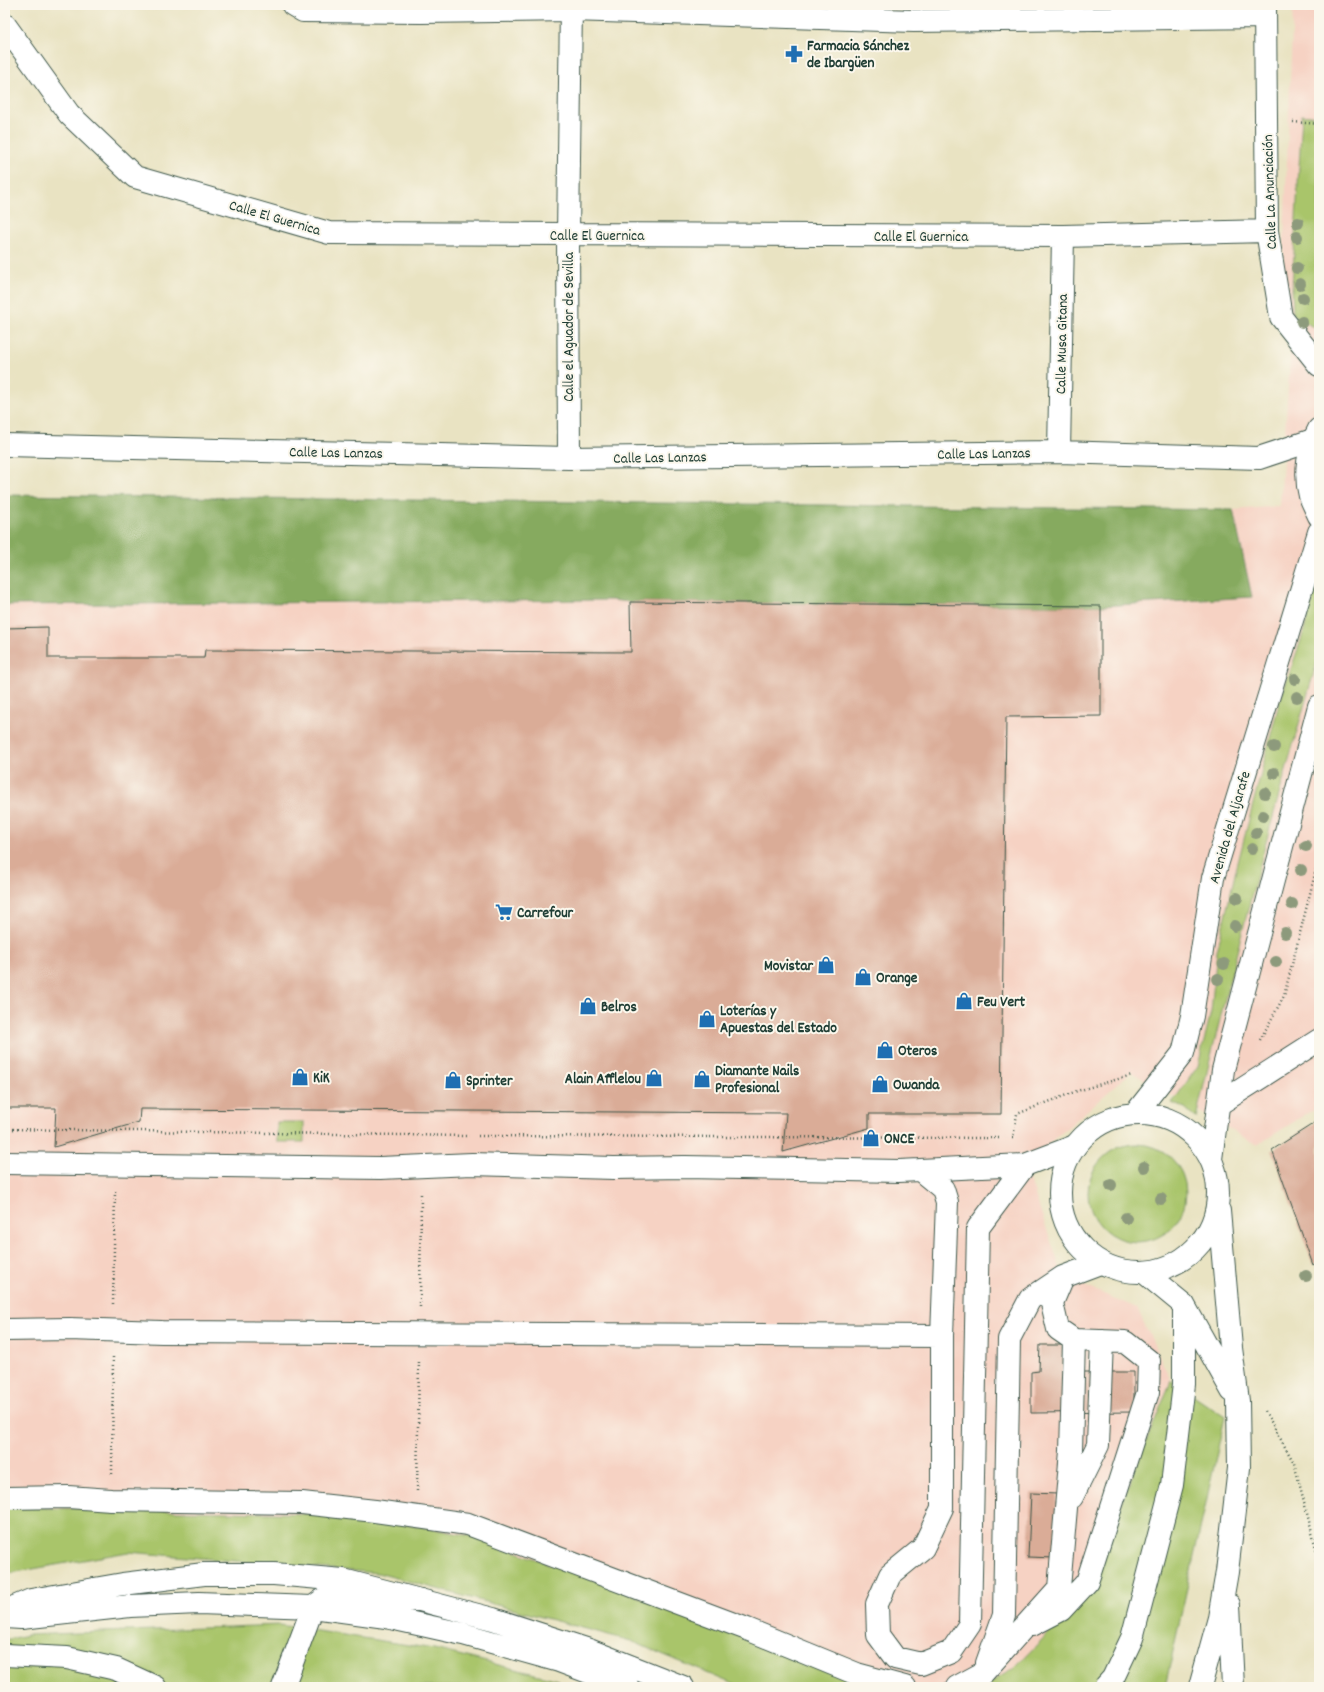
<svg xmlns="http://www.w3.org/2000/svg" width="1324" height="1692" viewBox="0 0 1324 1692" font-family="Dekko,sans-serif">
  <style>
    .built { fill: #f6d2c3 }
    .green { fill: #a9c56b; stroke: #648150 }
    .forest { fill: #86aa5f; stroke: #52744a }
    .building { fill: #daac97 }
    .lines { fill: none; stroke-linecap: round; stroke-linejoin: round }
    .minor-casing { stroke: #3d5649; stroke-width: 24 }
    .major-casing { stroke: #3d5649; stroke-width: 24 }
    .highway-casing { stroke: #3d5649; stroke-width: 24 }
    .path { stroke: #3d5649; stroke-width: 2.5; stroke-dasharray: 1 3; stroke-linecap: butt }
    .minor { stroke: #fff; stroke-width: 22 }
    .major { stroke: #fff; stroke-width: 22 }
    .highway { stroke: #fff; stroke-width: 22 }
    .tree { fill: #8d9a7c }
    .labels { text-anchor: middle; stroke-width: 4; stroke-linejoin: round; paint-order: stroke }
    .poi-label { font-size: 15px; font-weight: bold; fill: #1f3d34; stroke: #fbf7ec; text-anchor: start }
    .street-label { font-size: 15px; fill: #1f3d34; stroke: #fbf7ec }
  </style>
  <rect width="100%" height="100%" fill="#fbf7ec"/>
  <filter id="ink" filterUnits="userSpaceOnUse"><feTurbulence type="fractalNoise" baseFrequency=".025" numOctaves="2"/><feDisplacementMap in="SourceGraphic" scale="8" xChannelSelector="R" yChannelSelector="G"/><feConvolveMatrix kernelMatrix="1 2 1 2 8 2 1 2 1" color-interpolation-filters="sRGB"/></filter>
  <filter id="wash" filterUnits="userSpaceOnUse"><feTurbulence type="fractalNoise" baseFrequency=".012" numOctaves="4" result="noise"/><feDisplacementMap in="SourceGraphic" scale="16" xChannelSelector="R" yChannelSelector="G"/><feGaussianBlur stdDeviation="0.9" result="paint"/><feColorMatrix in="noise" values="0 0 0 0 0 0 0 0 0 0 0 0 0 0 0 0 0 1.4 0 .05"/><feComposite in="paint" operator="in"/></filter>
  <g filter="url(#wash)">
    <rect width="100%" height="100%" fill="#e9e3c2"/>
    <!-- built -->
    <path class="built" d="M1293 5H1319V1106L1257 1145 1131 1072 1025 1165 1063 1277 1137 1308 1171 1381 1082 1599 1013 1669 983 1687H884L476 1537 5 1507V605L611 600 630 602 1252 597 1233 510 1280 506 1293 314 1281 317Z"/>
    <!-- green -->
    <path class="green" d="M1302 115 1319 117V331L1293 314 1292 288Z
      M1319 578V660L1316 665C1272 815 1232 966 1196 1118L1185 1108 1172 1103 1198 1066 1211 1012 1217 951 1235 874 1279 703 1302 637Z
      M277 1122H304V1142H277Z
      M1088 1193a49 49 0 1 1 98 0a49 49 0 1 1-98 0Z
      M1171 1381 1225 1417 1165 1687H983L1013 1669 1082 1599Z
      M5 1507 360 1515 476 1537 884 1687H740L631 1641 378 1573 128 1552 5 1574Z
      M279 1625 434 1649 559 1680 558 1687H5V1640L27 1635Z"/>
    <!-- forest -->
    <path class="forest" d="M5 495 1233 510 1252 597 1101 606 630 602 611 600 5 605Z"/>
    <g id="blocks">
      <!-- building -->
      <path class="building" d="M630 602 1101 606V716L1006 717 1001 1114H869V1128L783 1152 786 1113 140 1109 139 1122 54 1147 56 1108H5V628L48 627V658H204L205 650 631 652Z
        M1319 1120V1261L1313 1265 1272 1150Z
        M1040 1345H1068L1067 1372H1134V1412L1031 1413V1372L1039 1371Z
        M1031 1493 1057 1494 1055 1558 1028 1557Z"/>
    </g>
  </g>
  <g filter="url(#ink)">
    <use href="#blocks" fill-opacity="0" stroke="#3d5649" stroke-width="1"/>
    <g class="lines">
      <!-- minor casing -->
      <g class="minor-casing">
        <path id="minor" d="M293 5 303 11 421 12 571 10 914 21 1265 17
          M1265 5 1267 231 1281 317 1319 365
          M5 25 69 114 135 177 329 233 1063 236 1267 231
          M5 445 569 458 1059 452 1259 458 1313 440
          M1059 452 1063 236
          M569 458 568 235 571 5
          M1219 1104 1319 1040
          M5 1163 380 1168 472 1164 614 1168 685 1167 899 1171 1025 1165
          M920 1170 943 1189 947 1202 942 1336V1508L923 1548 890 1575 877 1604 878 1635 895 1658 921 1664 951 1652 970 1624 978 1228 1025 1165 1075 1146
          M5 1330 69 1329 162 1332 942 1336
          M1072 1497 1098 1445 1102 1341
          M5 1498 68 1497 111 1500 302 1503 375 1511 468 1524 747 1629 857 1674 905 1687
          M1032 1625 1061 1610 1087 1582 1148 1392 1149 1361 1125 1342 1074 1340
          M987 1663 1004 1615 1009 1339 1030 1299 1063 1277 1100 1263
          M957 1687 983 1673 1059 1588 1071 1451 1074 1340 1058 1329 1052 1303 1063 1277"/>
      </g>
      <!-- major casing -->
      <g class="major-casing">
        <path id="major" d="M1319 429C1308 449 1304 473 1310 496 1312 502 1316 509 1319 516
          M1060 1193a79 79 0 1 1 158 0a79 79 0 1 1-158 0Z
          M1135 1114 1183 1053 1192 1016 1213 878 1319 532
          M1211 1159 1223 1070 1319 706
          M1145 1273 1184 1305 1232 1391
          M1229 1605 1233 1687
          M5 1611 31 1600 123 1584 204 1574H274L343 1580 493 1619 589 1650 683 1687
          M5 1617 21 1618 130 1606 199 1603 313 1607 386 1617 463 1634 559 1661 628 1687
          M1105 1687 1113 1678 1132 1638 1172 1485 1184 1384V1305
          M1200 1687 1219 1618 1227 1572 1239 1468 1238 1401 1231 1348 1219 1211"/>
      </g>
      <!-- highway casing -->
      <g class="highway-casing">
        <path id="highway" d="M5 1655 67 1658 116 1669 155 1687
          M283 1687 313 1607 324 1599 350 1594 389 1600H420"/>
      </g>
      <!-- path -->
      <path class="path" d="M1293 122 1319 124
        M1260 1040 1284 996 1319 858
        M5 1129 469 1136
        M478 1136 999 1138
        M1012 1138H1013L1017 1114 1077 1091 1132 1075
        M113 1304 115 1191
        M420 1307 421 1192
        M1265 1411 1294 1463 1319 1560
        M112 1474 113 1357
        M417 1491 419 1360"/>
      <!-- minor -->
      <use href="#minor" class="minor"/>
      <!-- major -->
      <use href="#major" class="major"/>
      <!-- highway -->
      <use href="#highway" class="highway"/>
    </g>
    <!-- trees -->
    <g class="tree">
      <circle cx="1298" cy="223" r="6"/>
      <circle cx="1297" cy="237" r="6"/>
      <circle cx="1297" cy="268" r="6"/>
      <circle cx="1300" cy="284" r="6"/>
      <circle cx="1303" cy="298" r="6"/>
      <circle cx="1302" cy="322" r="6"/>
      <circle cx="1295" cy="679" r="6"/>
      <circle cx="1297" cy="697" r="6"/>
      <circle cx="1274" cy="747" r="6"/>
      <circle cx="1274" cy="773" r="6"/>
      <circle cx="1265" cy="793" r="6"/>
      <circle cx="1263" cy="816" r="6"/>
      <circle cx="1256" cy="833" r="6"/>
      <circle cx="1306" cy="846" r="6"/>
      <circle cx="1252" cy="849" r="6"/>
      <circle cx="1301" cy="870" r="6"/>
      <circle cx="1237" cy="898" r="6"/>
      <circle cx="1292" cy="904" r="6"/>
      <circle cx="1235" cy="926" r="6"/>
      <circle cx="1285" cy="933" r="6"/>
      <circle cx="1276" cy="962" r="6"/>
      <circle cx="1224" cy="964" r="6"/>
      <circle cx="1218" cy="979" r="6"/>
      <circle cx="1144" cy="1167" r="6"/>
      <circle cx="1111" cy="1185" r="6"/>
      <circle cx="1161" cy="1199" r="6"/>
      <circle cx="1126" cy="1218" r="6"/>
      <circle cx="1306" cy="1276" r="6"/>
    </g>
  </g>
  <!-- icons -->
  <defs>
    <g id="pharmacy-bare" transform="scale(1.38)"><path d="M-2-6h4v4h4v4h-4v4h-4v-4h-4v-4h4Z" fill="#1f6fb2" stroke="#fbf7ec" stroke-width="2.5" paint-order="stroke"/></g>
    <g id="supermarket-bare" transform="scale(1.38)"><path d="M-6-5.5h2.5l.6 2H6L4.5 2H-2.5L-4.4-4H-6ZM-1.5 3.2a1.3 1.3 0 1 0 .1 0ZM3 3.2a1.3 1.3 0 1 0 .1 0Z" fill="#1f6fb2" stroke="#fbf7ec" stroke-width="2.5" paint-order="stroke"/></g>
    <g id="shop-bare" transform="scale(1.38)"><path d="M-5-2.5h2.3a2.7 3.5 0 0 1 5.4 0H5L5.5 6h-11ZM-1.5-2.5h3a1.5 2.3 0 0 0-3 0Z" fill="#1f6fb2" stroke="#fbf7ec" stroke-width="2.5" paint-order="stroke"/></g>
  </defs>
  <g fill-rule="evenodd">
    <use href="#pharmacy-bare" x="794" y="54"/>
    <use href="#supermarket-bare" x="504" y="912"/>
    <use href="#shop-bare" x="826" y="965"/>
    <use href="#shop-bare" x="863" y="977"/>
    <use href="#shop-bare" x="964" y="1001"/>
    <use href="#shop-bare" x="588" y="1006"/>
    <use href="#shop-bare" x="707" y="1019"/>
    <use href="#shop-bare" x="885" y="1050"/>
    <use href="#shop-bare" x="300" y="1077"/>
    <use href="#shop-bare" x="654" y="1078"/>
    <use href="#shop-bare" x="702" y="1079"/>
    <use href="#shop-bare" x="453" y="1080"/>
    <use href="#shop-bare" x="880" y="1084"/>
    <use href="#shop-bare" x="871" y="1138"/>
  </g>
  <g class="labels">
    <!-- poi labels -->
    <g class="poi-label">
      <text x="807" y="50">Farmacia Sánchez<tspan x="807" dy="17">de Ibargüen</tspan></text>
      <text x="517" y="917">Carrefour</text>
      <text x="813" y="970" text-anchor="end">Movistar</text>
      <text x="876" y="982">Orange</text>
      <text x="977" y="1006">Feu Vert</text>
      <text x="601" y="1011">Belros</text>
      <text x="720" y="1015">Loterías y<tspan x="720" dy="17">Apuestas del Estado</tspan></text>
      <text x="898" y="1055">Oteros</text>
      <text x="715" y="1075">Diamante Nails<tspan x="715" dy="17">Profesional</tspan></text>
      <text x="313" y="1082">KiK</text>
      <text x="641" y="1083" text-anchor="end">Alain Afflelou</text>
      <text x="466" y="1085">Sprinter</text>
      <text x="893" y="1089">Owanda</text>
      <text x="884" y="1143">ONCE</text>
    </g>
    <!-- street labels -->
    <g class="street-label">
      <text transform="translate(1269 192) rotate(-92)" y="5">Calle La Anunciación</text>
      <text transform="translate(275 217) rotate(16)" y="5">Calle El Guernica</text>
      <text x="597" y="240">Calle El Guernica</text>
      <text x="921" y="241">Calle El Guernica</text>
      <text transform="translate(568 327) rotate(-90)" y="5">Calle el Aguador de Sevilla</text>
      <text transform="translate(1061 344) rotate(-89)" y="5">Calle Musa Gitana</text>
      <text transform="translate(336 452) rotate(1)" y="5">Calle Las Lanzas</text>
      <text transform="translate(984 453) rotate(-1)" y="5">Calle Las Lanzas</text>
      <text transform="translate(660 457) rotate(-1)" y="5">Calle Las Lanzas</text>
      <text transform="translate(1229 827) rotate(-74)" y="5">Avenida del Aljarafe</text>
    </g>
  </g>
  <!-- margin -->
  <rect width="1324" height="1692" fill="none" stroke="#fbf7ec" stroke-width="20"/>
</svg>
